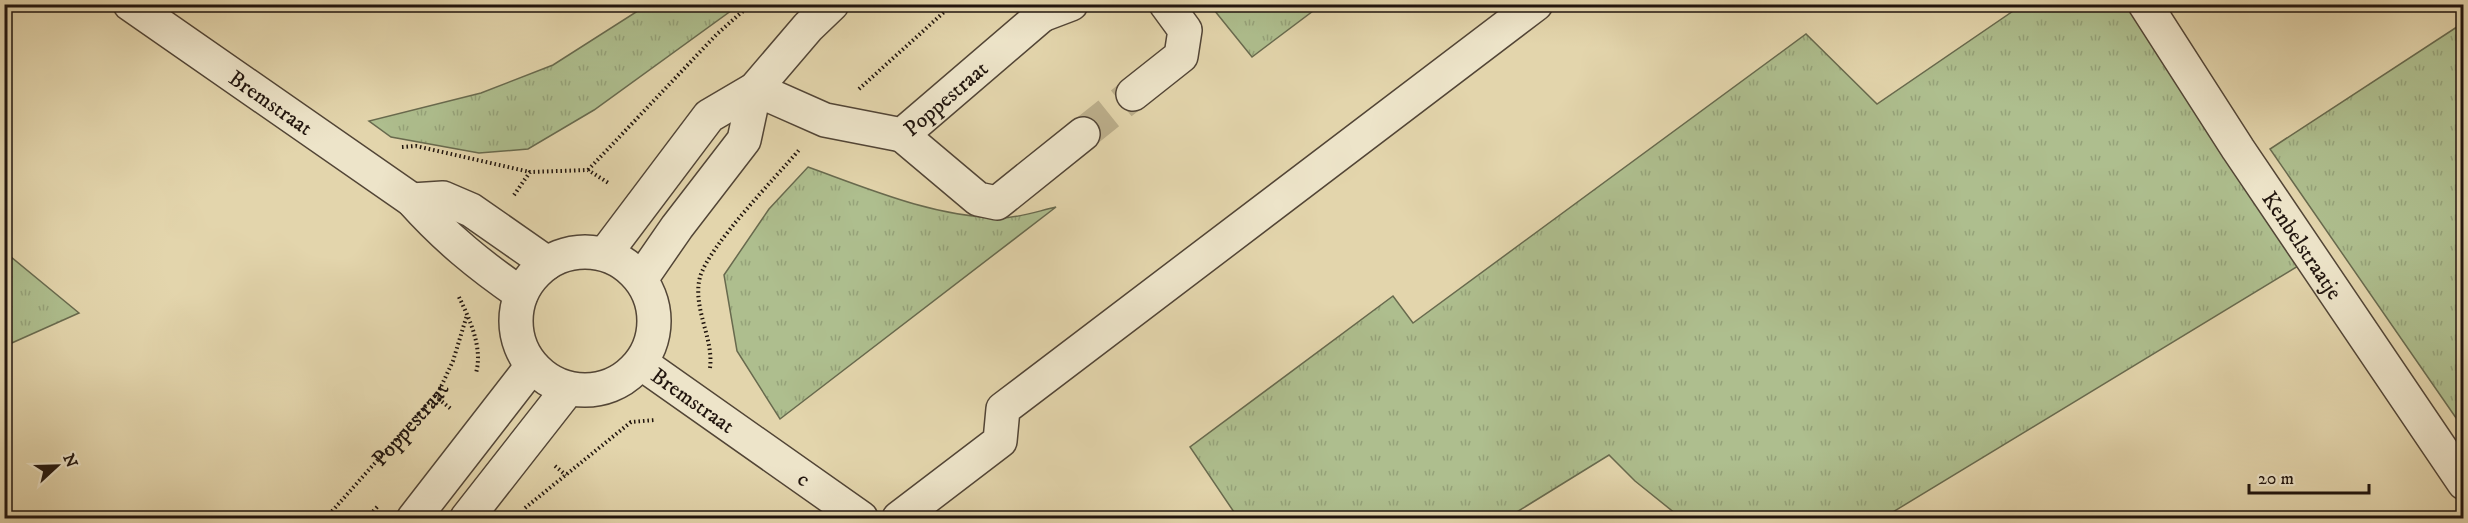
<svg xmlns="http://www.w3.org/2000/svg" width="2468" height="523" viewBox="0 0 2468 523" font-family="'IM FELL DW Pica',serif">
  <style>
    .grass { fill: url(#grass-tufts); stroke: #686a4e; stroke-width: 1.5 }
    .lines { fill: none; stroke-linecap: round; stroke-linejoin: round }
    .minor-tunnel { stroke: #bcaf8c; stroke-width: 33; stroke-dasharray: 33 16; stroke-linecap: butt }
    .minor-casing { stroke: #524536; stroke-width: 36 }
    .path { stroke: #21150e; stroke-width: 4; stroke-dasharray: 1.5 3; stroke-linecap: butt }
    .minor { stroke: #ede4c9; stroke-width: 33 }
    .labels { text-anchor: middle; stroke-width: 4.5; stroke-linejoin: round; paint-order: stroke }
    .street-label { font-size: 22px; fill: #21150e; stroke: #ede4c9 }
  </style>
  <defs>
    <pattern id="grass-tufts" width="24" height="20" patternUnits="userSpaceOnUse" patternTransform="scale(1.5)"><rect width="24" height="20" fill="#aebe8e"/><path d="M3 7l-1-3M5 7V3M7 7l1-3M15 17l-1-3M17 17v-4M19 17l1-3" fill="none" stroke="#95a279"/></pattern>
  </defs>
  <rect width="100%" height="100%" fill="#e3d5ac"/>
  <filter id="stains"><feTurbulence type="fractalNoise" baseFrequency=".00333" numOctaves="4"/><feColorMatrix values="0 0 0 0 .2 0 0 0 0 .09 0 0 0 0 .02 0 0 0 .5 -.17"/></filter>
  <radialGradient id="worn" r=".72"><stop offset=".6" stop-color="#630" stop-opacity="0"/><stop offset="1" stop-color="#630" stop-opacity=".3"/></radialGradient>
  <!-- grass -->
  <path class="grass" d="M647 5H739L594 110 528 149 479 153 391 137 369 121 481 93 553 65Z
    M1210 5H1321L1252 57Z
    M2022 5H2133L2303 263 1883 518H1681L1635 481 1609 455 1507 518H1238L1190 447 1393 296 1413 323 1806 34 1877 104Z
    M2463 23V428L2270 149Z
    M808 167C869 189 932 216 998 218 1016 219 1038 211 1056 207L780 419 737 351 724 275 769 209Z
    M4 252H5L79 313 5 346Z"/>
  <g class="lines">
    <!-- minor-tunnel -->
    <path class="minor-tunnel" d="M1083 134 1133 94"/>
    <!-- minor casing -->
    <g class="minor-casing">
      <g id="minor">
        <path id="s2" d="M130 4 412 200C446 238 479 265 521 294"/>
        <path id="s3" d="M2145 4 2238 149 2464 483"/>
        <path d="M1042 15 1071 4"/>
        <path id="s4" d="M755 89 825 120 902 135 1042 15 1040 4"/>
        <path d="M1133 94 1181 56 1185 30 1166 4"/>
        <path d="M902 135 978 199 997 203 1083 134"/>
        <path d="M412 200 443 198 471 210 547 263"/>
        <circle cx="585" cy="321" r="69"/>
        <path d="M605 254 709 116 755 89 808 27 832 4"/>
        <path d="M641 279 677 227 744 140 755 89"/>
        <path id="s5" d="M641 363 861 518"/>
        <path d="M414 518 532 366"/>
        <path d="M467 518 568 389"/>
        <path d="M899 518 1000 441 1003 409 1536 4"/>
      </g>
    </g>
    <!-- path -->
    <g class="path">
      <path d="M859 89 953 4"/>
      <path d="M402 147 416 146 530 172"/>
      <path d="M588 170 717 34 751 4"/>
      <path d="M514 195 530 172 588 170 610 184"/>
      <path d="M459 297C470 320 483 348 476 373"/>
      <path d="M710 368C714 338 692 308 700 277 709 246 776 177 799 150"/>
      <path d="M435 396 451 409"/>
      <path d="M555 466 566 475"/>
      <path d="M525 508 631 422 655 420"/>
      <path id="s1" d="M326 518 439 391 453 361 467 315"/>
      <path d="M367 518 378 506"/>
    </g>
    <!-- minor -->
    <use href="#minor" class="minor"/>
  </g>
  <g class="labels">
    <!-- street labels -->
    <g class="street-label">
      <text dy="8" stroke="none"><textPath href="#s4" startOffset="212">Poppestraat</textPath></text>
      <text dy="8" stroke="none"><textPath href="#s2" startOffset="172">Bremstraat</textPath></text>
      <text dy="8" stroke="none"><textPath href="#s3" startOffset="288">Kenbelstraatje</textPath></text>
      <text dy="8" stroke="none"><textPath href="#s5" startOffset="64">Bremstraat</textPath></text>
      <text dy="8" stroke="none"><textPath href="#s1" startOffset="126">Poppestraat</textPath></text>
      <text dy="8" stroke="none"><textPath href="#s5" startOffset="200">c</textPath></text>
    </g>
  </g>
  <!-- margin -->
  <rect width="2468" height="523" fill="none" stroke="#e3d5ac" stroke-width="24"/>
  <rect x="6" y="6" width="2456" height="511" fill="none" stroke="#21150e" stroke-width="3"/>
  <rect x="12" y="12" width="2444" height="499" fill="none" stroke="#21150e" stroke-width="1.5"/>
  <!-- north arrow -->
  <g transform="translate(57 466) rotate(68)" stroke="#ede4c9" stroke-width="4.5" paint-order="stroke">
  <path d="M0-4.5L10 22L0 15L-10 22Z" fill="#21150e"/>
  <text y="-9" font-size="16" font-weight="bold" text-anchor="middle" fill="#21150e">N</text>
  </g>
  <!-- scale -->
  <path d="M2249 484v9h120v-9" fill="none" stroke="#21150e" stroke-width="3"/>
  <text x="2258" y="484" font-size="18" fill="#21150e" stroke="#ede4c9" stroke-width="4.5" paint-order="stroke">20 m</text>
  <rect width="100%" height="100%" filter="url(#stains)"/>
  <rect width="100%" height="100%" fill="url(#worn)"/>
</svg>
